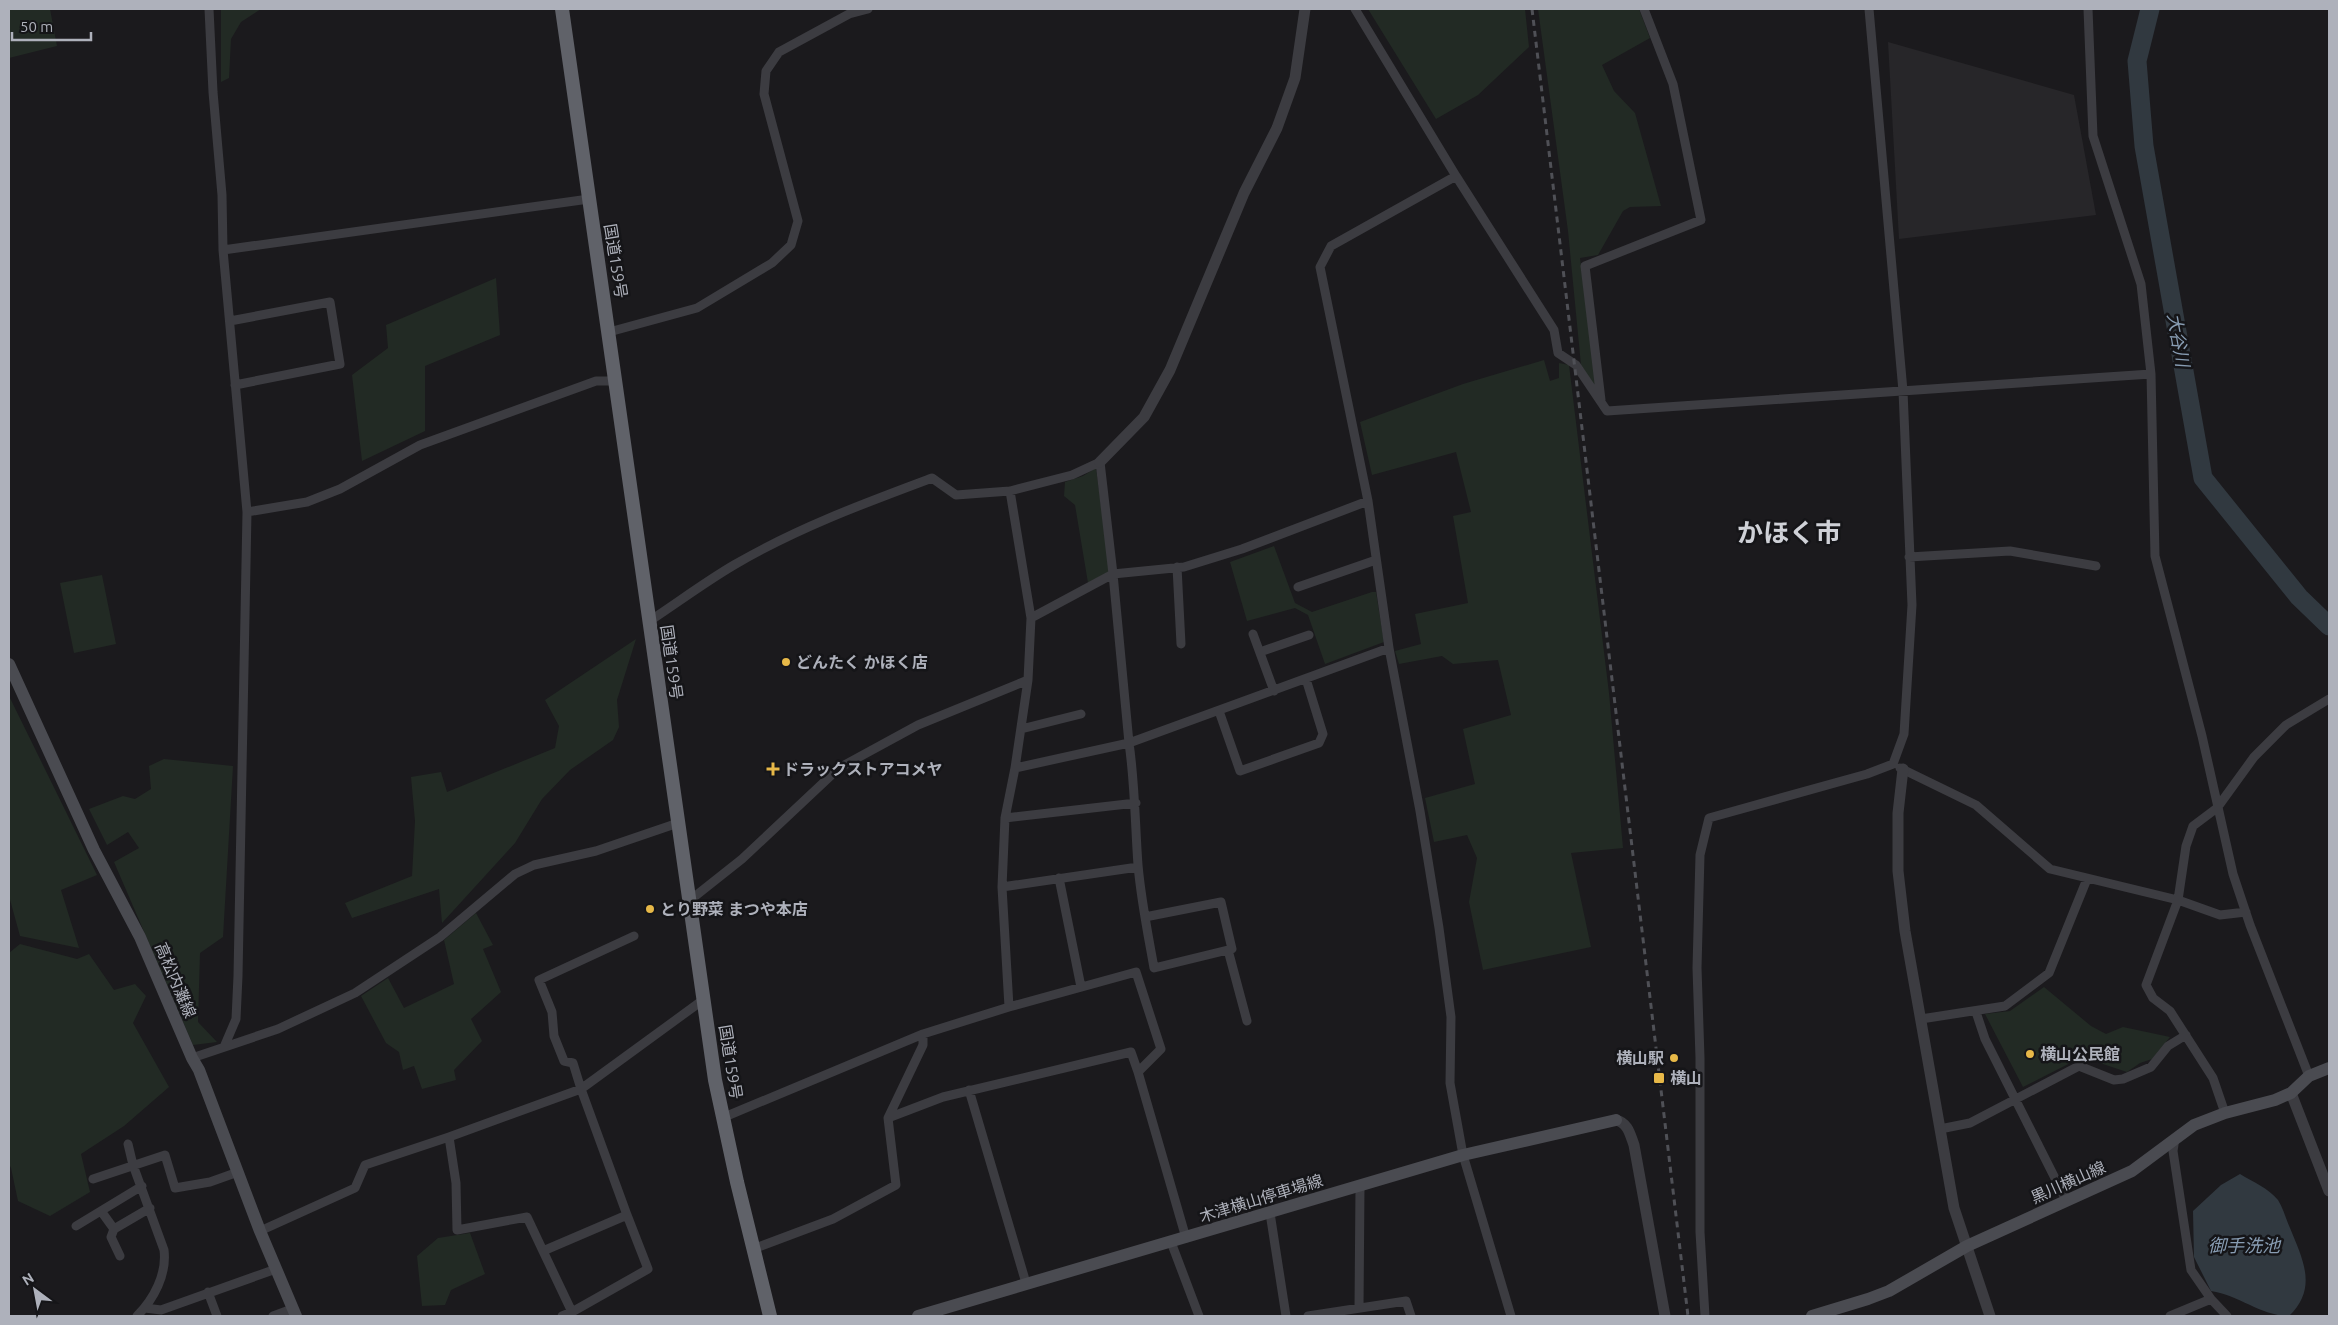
<svg xmlns="http://www.w3.org/2000/svg" width="2338" height="1325" viewBox="0 0 2338 1325" font-family="Ubuntu,'Noto Sans JP',sans-serif">
  <style>
    .built { fill: #272629 }
    .green { fill: #222a24 }
    .water { fill: #313940 }
    .lines { fill: none; stroke-linecap: round; stroke-linejoin: round }
    .river { stroke: #313940; stroke-width: 19 }
    .minor { stroke: #3c3c41; stroke-width: 9 }
    .tertiary { stroke: #3c3c41; stroke-width: 11 }
    .secondary { stroke: #4a4b51; stroke-width: 12 }
    .trunk { stroke: #606269; stroke-width: 14 }
    .rail { stroke: #4f5056; stroke-width: 3; stroke-dasharray: 6 5; stroke-linecap: butt }
    .poi-dot { fill: #e7b848; stroke: #151518; stroke-width: 2 }
    .labels { text-anchor: middle; stroke-width: 5; stroke-linejoin: round; paint-order: stroke }
    .street-label { font-size: 16px; fill: #aeb1bb; stroke: #151518 }
    .poi-label { font-size: 16px; font-weight: bold; fill: #aeb1bb; stroke: #151518; text-anchor: start }
    .water-label { font-size: 18px; font-style: italic; fill: #889db3; stroke: #151518 }
    .town-label { font-size: 26px; font-weight: bold; fill: #cfd1d7; stroke: #151518 }
  </style>
  <rect width="100%" height="100%" fill="#1b1a1d"/>
  <!-- built -->
  <path class="built" d="M1888 42 2074 95 2096 215 1899 239Z"/>
  <!-- green -->
  <path class="green" d="M9 9H50L57 46 9 58Z
    M221 9H261L241 22 231 39 229 78 221 82Z
    M1368 9H1525L1529 47 1478 95 1436 119Z
    M1538 9H1639L1650 38 1602 65 1614 91 1635 113 1661 206 1630 207 1623 211 1598 255 1580 258 1596 389 1581 365 1568 231Z
    M496 278 500 335 425 366V431L362 461 352 375 388 348 386 325Z
    M1544 360 1550 381 1559 378V363L1569 365 1609 693 1623 848 1571 853 1591 947 1483 970 1469 902 1477 858 1467 835 1434 842 1425 798 1475 784 1463 729 1511 715 1498 660 1453 664 1442 656 1399 664 1395 651 1421 644 1415 614 1468 603 1453 516 1471 512 1456 452 1372 475 1360 422 1463 384Z
    M1096 468 1110 571 1088 583 1075 505 1064 496 1065 482 1083 476Z
    M1274 546 1295 603 1312 612 1372 592H1376L1384 642 1325 664 1308 615 1295 608 1247 621 1230 562Z
    M102 575 116 644 74 653 60 583Z
    M636 639 617 700 619 727 613 740 570 770 542 799 515 843 442 923 439 889 352 918 345 903 412 876 415 821 411 777 441 772 447 792 555 748 559 726 545 700Z
    M9 696 97 875 61 890 79 948 20 936 9 896Z
    M164 759 233 766 223 937 200 953 198 1022 217 1042 193 1045 114 862 139 848 128 832 107 845 89 809 123 796 135 799 151 789 149 766Z
    M476 913 493 945 483 949 501 992 471 1019 482 1041 454 1070 456 1080 422 1089 414 1066 403 1070 399 1052 386 1043 361 996 388 978 404 1008 454 984 444 940Z
    M20 944 77 959 89 954 114 990 135 984 146 996 133 1023 169 1087 124 1126 81 1154 90 1192 50 1216 18 1201 11 1168 9 1164V953Z
    M2044 987 2091 1026 2106 1034 2123 1027 2170 1037 2152 1059 2140 1063 2127 1072 2082 1057 2023 1087 1985 1014 2010 1011Z
    M470 1233 485 1274 451 1290 445 1305 422 1306 417 1256 438 1238Z"/>
  <!-- water -->
  <path class="water" d="M2240 1174C2253 1182 2268 1188 2278 1200 2283 1208 2286 1219 2290 1228 2303 1260 2318 1288 2289 1316 2261 1316 2239 1295 2211 1291L2194 1257 2193 1211 2221 1185Z"/>
  <g class="lines">
    <!-- river -->
    <path class="river" d="M2150 9 2137 61 2144 146 2203 478 2299 597 2329 626"/>
    <!-- minor -->
    <path class="minor" d="M209 9 213 92 222 195 223 250 247 512 238 976 236 1019 224 1047
      M1355 9 1456 176
      M223 250 589 199
      M230 321 330 302 340 364 235 385
      M609 332 697 308 772 263 791 245 798 221 764 94 766 71 779 52 849 14 868 9
      M2151 374 2155 556 2202 736 2233 874 2250 925 2309 1076
      M1601 400 1585 266 1701 220 1673 84 1644 9
      M1010 491 1031 618
      M1368 501 1320 267 1331 246 1456 176 1554 330 1558 353 1576 365 1607 411 2151 374 2141 284 2093 136 2088 9
      M247 512 307 502 340 489 420 445 596 381H615
      M1909 557 2010 551 2096 566
      M1177 567 1181 644
      M1298 587 1376 560
      M648 622C677 603 705 582 734 565 797 528 865 503 932 478L956 495 1010 491 1072 475 1100 462 1113 574 1184 567 1242 549 1368 501 1389 648
      M1253 634 1274 691
      M1260 652 1309 635
      M1219 711 1240 771 1319 743 1323 734 1306 679
      M1021 729 1081 714
      M1900 768 1976 805 2050 869 2178 900 2186 846 2193 826 2217 808 2254 757 2286 725 2329 699
      M1005 818 1136 803
      M1059 878 1081 987
      M1002 887 1138 867
      M689 901 742 859 839 768 918 725 1028 680
      M1145 917 1221 902 1232 949 1154 968C1148 934 1141 900 1138 865 1135 824 1135 784 1129 743L1389 648 1420 811 1439 928 1451 1017 1450 1083 1463 1155 1511 1316
      M634 936 539 980 552 1012 554 1036 564 1061 573 1063 581 1089 703 1000
      M1228 950 1247 1021
      M1009 1007 1002 887 1005 818 1015 768 1129 743 1113 574 1031 618 1028 680 1015 768
      M1976 1012 1985 1039 2066 1200
      M1921 1019 2005 1006 2049 973 2087 879
      M192 1058 278 1029 355 993 440 937 515 874 534 865 596 851 678 823
      M1138 1072 1186 1238
      M969 1090 1026 1283
      M2225 1113 2213 1078 2170 1011 2153 998 2146 985 2178 900 2220 915 2246 912
      M722 1118 923 1034V1045L888 1118 896 1185 833 1219 753 1249
      M888 1118 943 1097 1131 1052 1138 1072 1161 1049 1136 972 1009 1007 923 1034
      M1940 1129 1970 1123 2079 1066 2114 1080 2123 1079 2151 1067 2168 1046 2186 1035
      M2175 1138 2173 1151 2191 1270 2211 1299 2227 1316
      M128 1144 133 1165 164 1250C167 1274 154 1299 137 1316
      M93 1179 165 1155 175 1188 210 1182 238 1172
      M101 1211 114 1229 150 1208
      M1270 1213 1286 1316
      M76 1226 142 1186
      M114 1229 111 1237 120 1256
      M260 1231 355 1188 365 1165 449 1137
      M1171 1242 1199 1316
      M543 1251 527 1217 457 1230 456 1183 449 1137 581 1089 627 1215
      M208 1292 217 1316
      M145 1308 161 1310 276 1269
      M1359 1308 1360 1186
      M273 1316 292 1309
      M562 1316 572 1312 648 1269 627 1215 543 1251 572 1312
      M1308 1316 1406 1301 1411 1316
      M1705 1316 1700 1232V1058L1697 968 1700 855 1709 818 1867 774 1893 764 1904 734 1912 605 1903 391 1869 9
      M2170 1316 2211 1299"/>
    <!-- tertiary -->
    <path class="tertiary" d="M1100 462 1144 417 1170 370 1244 193 1277 128 1295 78 1305 9
      M1903 769 1898 813V871L1905 931 1954 1208 1990 1316
      M2291 1093 2329 1191
      M1616 1120C1628 1123 1630 1134 1634 1145L1665 1316"/>
    <!-- secondary -->
    <path class="secondary" d="M9 664 94 850 140 937 192 1058 199 1070 260 1231 296 1316
      M918 1316 1463 1155 1616 1120
      M1812 1316 1868 1299 1889 1291 1967 1246 2132 1171 2194 1125 2225 1113 2275 1100 2291 1093 2309 1076 2329 1068"/>
    <!-- trunk -->
    <path class="trunk" d="M562 9 715 1080 737 1182 770 1316"/>
    <!-- rail -->
    <path class="rail" d="M1532 9 1688 1316"/>
  </g>
  <!-- markers -->
  <g class="poi-dot">
    <circle cx="786" cy="662" r="5"/>
    <path d="M770.5 761.5h5v5h5v5h-5v5h-5v-5h-5v-5h5z"/>
    <circle cx="650" cy="909" r="5"/>
    <circle cx="2030" cy="1054" r="5"/>
    <circle cx="1674" cy="1058" r="5"/>
    <rect x="1653" y="1072" width="12" height="12" rx="2.5"/>
  </g>
  <g class="labels">
    <!-- street labels -->
    <g class="street-label">
      <text transform="translate(616 261) rotate(81)" y="6">国道159号</text>
      <text transform="translate(672 662) rotate(82)" y="6">国道159号</text>
      <text transform="translate(176 980) rotate(67)" y="6">高松内灘線</text>
      <text transform="translate(731 1062) rotate(81)" y="6">国道159号</text>
      <text transform="translate(2068 1182) rotate(-24)" y="6">黒川横山線</text>
      <text transform="translate(1261 1198) rotate(-17)" y="6">木津横山停車場線</text>
    </g>
    <!-- poi labels -->
    <g class="poi-label">
      <text x="796" y="668">どんたく かほく店</text>
      <text x="783" y="775">ドラックストアコメヤ</text>
      <text x="660" y="915">とり野菜 まつや本店</text>
      <text x="2040" y="1060">横山公民館</text>
      <text x="1664" y="1064" text-anchor="end">横山駅</text>
      <text x="1670" y="1084">横山</text>
    </g>
    <!-- water labels -->
    <g class="water-label">
      <text transform="translate(2178 340) rotate(80)" y="6">大谷川</text>
      <text x="2244" y="1252">御手洗池</text>
    </g>
    <!-- town labels -->
    <g class="town-label">
      <text x="1789" y="542">かほく市</text>
    </g>
  </g>
  <!-- border -->
  <rect width="2338" height="1325" fill="none" stroke="#aeb1bb" stroke-width="20"/>
  <!-- north arrow -->
  <g transform="translate(35 1290) rotate(328)" stroke="#151518" stroke-width="4" paint-order="stroke">
  <path d="M0-4L9 19L0 12L-9 19Z" fill="#aeb1bb"/>
  <text y="-8" font-size="14" font-weight="bold" text-anchor="middle" fill="#aeb1bb">N</text>
  </g>
  <!-- scale -->
  <path d="M12 32v8h79v-8" fill="none" stroke="#aeb1bb" stroke-width="2.5"/>
  <text x="20" y="32" font-size="15" fill="#aeb1bb" stroke="#151518" stroke-width="4" paint-order="stroke">50 m</text>
</svg>
